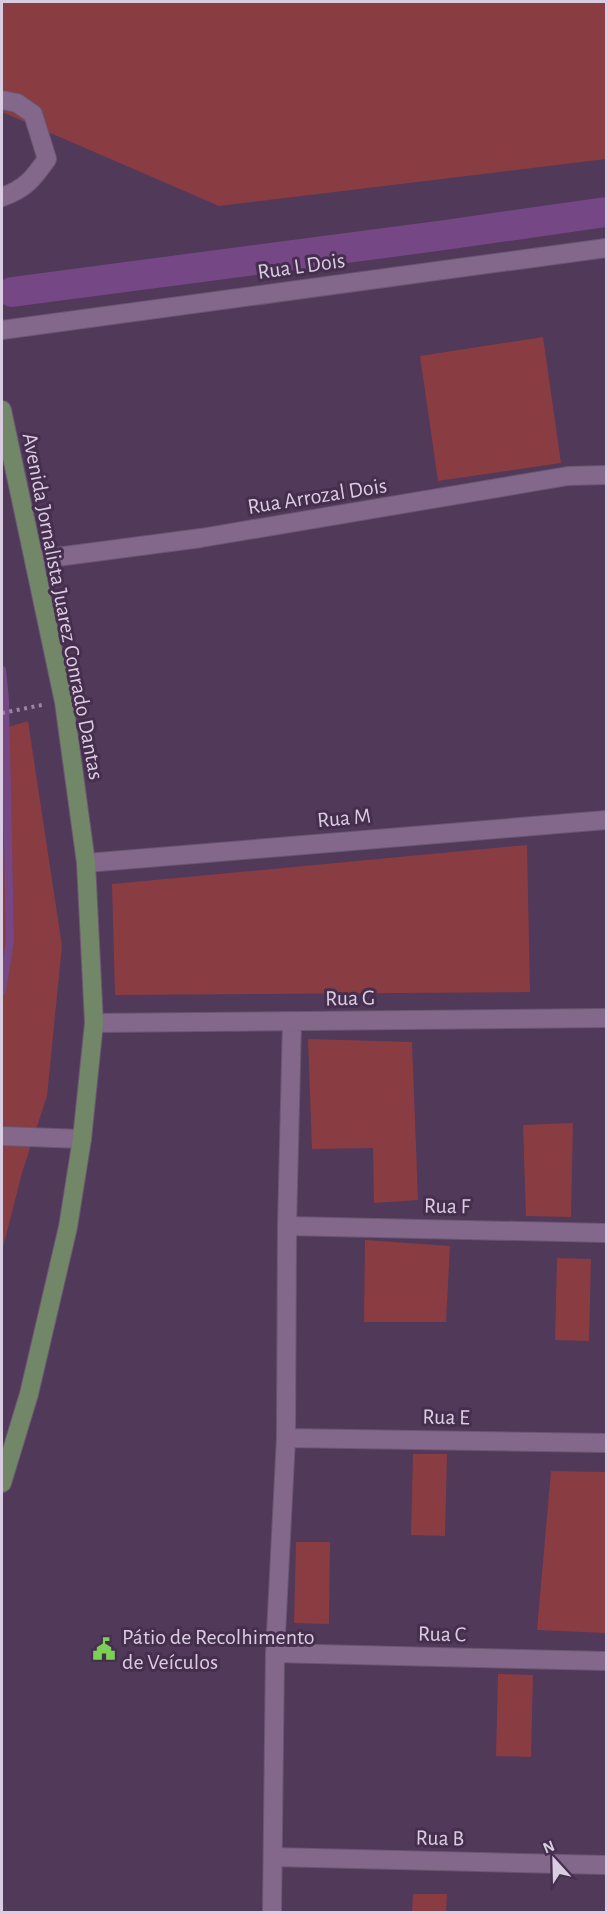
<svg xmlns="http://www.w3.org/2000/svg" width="608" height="1914" viewBox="0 0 608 1914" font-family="'Alegreya Sans',sans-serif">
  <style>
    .green { fill: #893c42 }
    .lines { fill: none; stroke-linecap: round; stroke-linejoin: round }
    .stream { stroke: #754785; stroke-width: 8 }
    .canal { stroke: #754785; stroke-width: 30 }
    .minor-casing { stroke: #6b5772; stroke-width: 20 }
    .major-casing { stroke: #6b5772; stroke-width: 20 }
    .path { stroke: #9987a1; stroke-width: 4; stroke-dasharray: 3 4.5; stroke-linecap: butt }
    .minor { stroke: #83688c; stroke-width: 18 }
    .major { stroke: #728768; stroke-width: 18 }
    .labels { text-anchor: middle; stroke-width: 6; stroke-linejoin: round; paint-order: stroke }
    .street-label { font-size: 22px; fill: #dbcde1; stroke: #462e4e }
    .poi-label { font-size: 22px; fill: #dbcde1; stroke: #462e4e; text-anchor: start }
  </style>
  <rect width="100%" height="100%" fill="#51395a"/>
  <!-- green -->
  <path class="green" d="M2 2H606V159L219 206 2 112Z
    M543 337 561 463 438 481 420 356Z
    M28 721 62 946 47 1096 22 1173 2 1251V729Z
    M527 845 530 992 115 995 112 884Z
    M308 1039 412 1042 418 1200 374 1203 373 1148 312 1149Z
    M573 1123 571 1217 526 1216 523 1125Z
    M365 1240 450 1246 446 1322H364Z
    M557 1258 591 1259 589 1341 555 1340Z
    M413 1454H447L445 1536 411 1535Z
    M551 1471 606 1472V1633L537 1630Z
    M296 1542H330L329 1624 294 1623Z
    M498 1674 533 1675 531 1757 496 1756Z
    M413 1894H447L446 1912H412Z"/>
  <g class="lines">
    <!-- stream -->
    <path class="stream" d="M2 670 5 700 10 941 2 991"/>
    <!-- canal -->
    <path class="canal" d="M12 292 445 235 606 212"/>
    <!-- minor casing -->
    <g class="minor-casing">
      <path id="minor" d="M2 100 17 103 33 114 47 159C33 179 25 189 2 197
        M2 330 606 248
        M34 560 201 538 568 476 606 475
        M86 863 606 820
        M94 1023 606 1018
        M2 1136 82 1139
        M287 1226 606 1233
        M286 1438 606 1443
        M275 1653 606 1661
        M273 1857 606 1865
        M272 1912 275 1653 286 1438 287 1226 292 1022"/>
    </g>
    <!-- major casing -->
    <g class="major-casing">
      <path id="major" d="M2 410 64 702 86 863 94 1023 82 1139 68 1227 29 1394 2 1483"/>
    </g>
    <!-- path -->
    <path class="path" d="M2 713 42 705"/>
    <!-- minor -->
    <use href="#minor" class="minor"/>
    <!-- major -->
    <use href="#major" class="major"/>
  </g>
  <!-- icons -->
  <defs>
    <g id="civic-bare" transform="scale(1.8)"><path d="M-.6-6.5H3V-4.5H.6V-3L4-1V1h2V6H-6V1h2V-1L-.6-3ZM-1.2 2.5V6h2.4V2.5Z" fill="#7cd155" stroke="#462e4e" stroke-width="2.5" paint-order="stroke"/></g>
  </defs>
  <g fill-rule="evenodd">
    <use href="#civic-bare" x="104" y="1649"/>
  </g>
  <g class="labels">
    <!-- street labels -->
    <g class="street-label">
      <text transform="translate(301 265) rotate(-8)" y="8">Rua L Dois</text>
      <text transform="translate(317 495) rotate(-9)" y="8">Rua Arrozal Dois</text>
      <text transform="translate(64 606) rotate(79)" y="8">Avenida Jornalista Juarez Conrado Dantas</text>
      <text transform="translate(344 817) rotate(-5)" y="8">Rua M</text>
      <text transform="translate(350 997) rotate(-1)" y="8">Rua G</text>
      <text transform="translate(447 1205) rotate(1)" y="8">Rua F</text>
      <text transform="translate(446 1416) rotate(1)" y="8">Rua E</text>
      <text transform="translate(442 1633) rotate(1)" y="8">Rua C</text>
      <text transform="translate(440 1837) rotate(1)" y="8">Rua B</text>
    </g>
    <!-- poi labels -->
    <g class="poi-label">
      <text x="122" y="1644">Pátio de Recolhimento<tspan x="122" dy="25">de Veículos</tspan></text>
    </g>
  </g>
  <!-- border -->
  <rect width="608" height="1914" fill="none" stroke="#dbcde1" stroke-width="6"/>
  <!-- north arrow -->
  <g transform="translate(554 1860) rotate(338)" stroke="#462e4e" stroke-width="4.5" paint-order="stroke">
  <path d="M0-4.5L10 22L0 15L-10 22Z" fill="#dbcde1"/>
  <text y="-9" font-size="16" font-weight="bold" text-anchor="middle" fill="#dbcde1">N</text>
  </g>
</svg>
